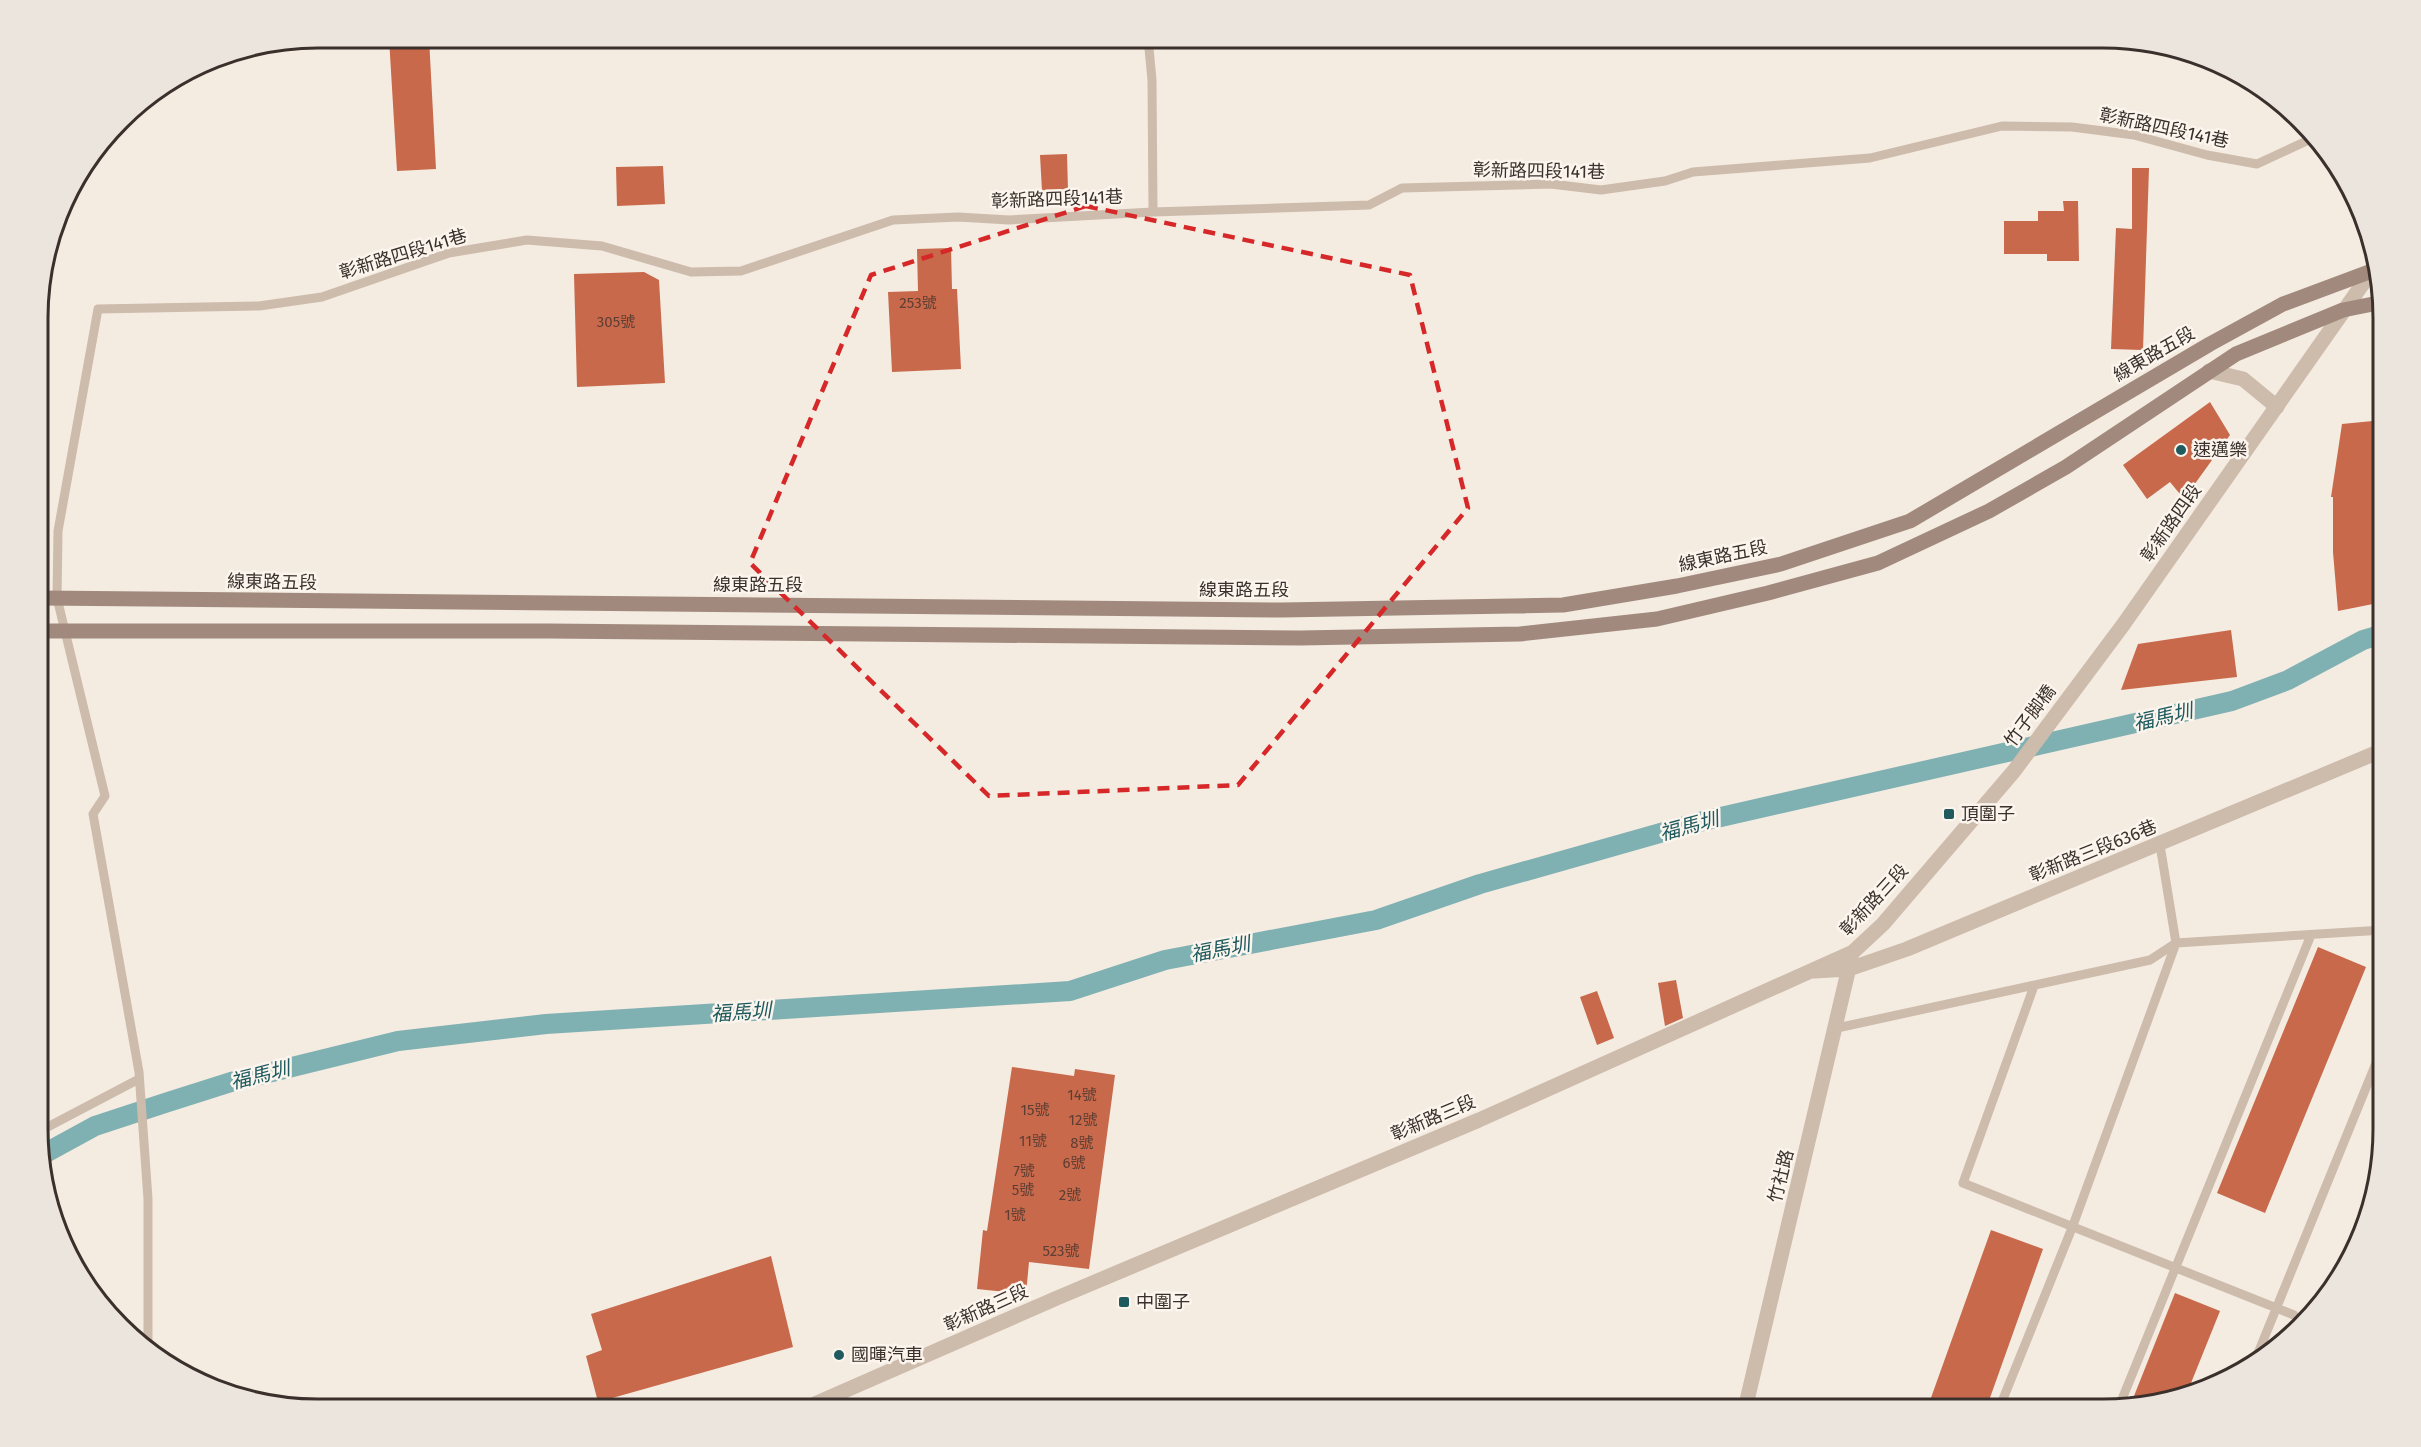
<svg xmlns="http://www.w3.org/2000/svg" width="2421" height="1447" viewBox="0 0 2421 1447" font-family="'Fira Sans','Noto Sans TC',sans-serif">
  <style>
    .lines { fill: none; stroke-linecap: round; stroke-linejoin: round }
    .canal { stroke: #7fb0b2; stroke-width: 20 }
    .building { fill: #c8694b }
    .service { stroke: #cdbbac; stroke-width: 9 }
    .minor { stroke: #cdbbac; stroke-width: 15 }
    .tertiary { stroke: #cdbbac; stroke-width: 15 }
    .secondary { stroke: #a18a7d; stroke-width: 15 }
    .marked { fill: none; stroke: #d62828; stroke-width: 4.5; stroke-dasharray: 12 8; stroke-linejoin: round }
    .poi-dot { fill: #1f5a5e; stroke: #fbf5ee; stroke-width: 2 }
    .labels { text-anchor: middle; stroke-width: 5; stroke-linejoin: round; paint-order: stroke }
    .number-label { font-size: 15px; fill: #5e3e33 }
    .street-label { font-size: 18px; fill: #3b302b; stroke: #fbf5ee }
    .poi-label { font-size: 18px; fill: #3b302b; stroke: #fbf5ee; text-anchor: start }
    .water-label { font-size: 20px; font-style: italic; fill: #1f5a5e; stroke: #fbf5ee }
    .rim { fill: none; stroke: #3b302b; stroke-width: 3 }
  </style>
  <rect width="100%" height="100%" fill="#f4ebe1"/>
  <g class="lines">
    <!-- canal -->
    <path class="canal" d="M40 1156 95 1126 165 1103 231 1082 398 1041 546 1024 1070 991 1165 960 1376 920 1480 884 1699 822 2232 701 2288 680 2363 640 2383 634"/>
  </g>
  <!-- building -->
  <path class="building" d="M389 38H429L436 169 397 171Z
    M1067 154 1068 190 1042 191 1040 155Z
    M663 166 665 204 617 206 616 167Z
    M2132 168H2149L2143 350 2111 349 2116 228 2132 229Z
    M2063 201H2078L2079 261H2047V254H2004V221H2038V211H2064Z
    M951 248 952 289H957L961 369 892 372 888 292 918 291 917 249Z
    M644 272 659 280 665 383 577 387 574 274Z
    M2210 402 2230 435 2184 499 2170 482 2147 499 2123 465Z
    M2383 420V602L2338 611 2333 552V497H2331L2342 424Z
    M2231 630 2237 677 2121 690 2138 644Z
    M2318 947 2366 967 2265 1213 2217 1193Z
    M1676 980 1683 1018 1665 1026 1658 983Z
    M1597 991 1614 1038 1597 1045 1580 997Z
    M1012 1067 1074 1076 1075 1069 1115 1075 1089 1269 1029 1262 1026 1294 977 1289 983 1230 987 1231Z
    M1991 1230 2043 1249 1986 1409H1927Z
    M771 1256 793 1347 598 1402 586 1356 602 1350 591 1314Z
    M2175 1293 2220 1311 2189 1388 2130 1406Z"/>
  <g class="lines">
    <!-- service -->
    <path class="service" d="M1148 38 1152 80 1153 212
      M2034 986 1963 1183 2294 1315
      M1837 1028 2150 960 2176 943 2383 930
      M40 1131 139 1079
      M148 1344V1199L139 1072 93 814 105 796 57 598 58 531 98 309 259 306 322 297 449 253 527 240 602 246 691 272 741 271 893 220 958 217 1009 220 1153 212 1369 205 1402 188 1551 184 1601 190 1665 181 1693 172 1870 158 2002 126 2072 127 2134 135 2207 155 2257 164 2311 139
      M2254 1363 2383 1046
      M1999 1409 2072 1228 2176 943 2160 845
      M2118 1409 2311 935"/>
    <!-- minor -->
    <path class="minor" d="M2209 371 2243 379 2277 407
      M1814 971 1849 969 1907 949 2383 750
      M1745 1409 1851 959"/>
    <!-- tertiary -->
    <path class="tertiary" d="M803 1409 1057 1298 1479 1120 1853 952 1883 924 2014 771 2123 625 2376 265"/>
    <!-- secondary -->
    <path class="secondary" d="M40 598 1282 610 1563 605 1677 586 1781 564 1910 521 2210 344 2283 304 2377 269
      M40 631H548L1300 638 1520 634 1657 619 1768 593 1878 563 1989 511 2066 467 2236 354 2343 310 2383 302"/>
  </g>
  <!-- marked area -->
  <path class="marked" d="M1086 206 1410 275 1468 508 1238 785 989 796 750 563 871 275Z"/>
  <!-- markers -->
  <g class="poi-dot">
    <circle cx="2181" cy="450" r="6"/>
    <rect x="1943" y="808" width="12" height="12" rx="3"/>
    <rect x="1118" y="1296" width="12" height="12" rx="3"/>
    <circle cx="839" cy="1355" r="6"/>
  </g>
  <g class="labels">
    <!-- number labels -->
    <g class="number-label">
      <text x="918" y="308">253號</text>
      <text x="616" y="327">305號</text>
      <text x="1082" y="1100">14號</text>
      <text x="1035" y="1115">15號</text>
      <text x="1083" y="1125">12號</text>
      <text x="1033" y="1146">11號</text>
      <text x="1082" y="1148">8號</text>
      <text x="1074" y="1168">6號</text>
      <text x="1024" y="1176">7號</text>
      <text x="1023" y="1195">5號</text>
      <text x="1070" y="1200">2號</text>
      <text x="1015" y="1220">1號</text>
      <text x="1061" y="1256">523號</text>
    </g>
    <!-- street labels -->
    <g class="street-label">
      <text transform="translate(2164 128) rotate(12)" y="6">彰新路四段141巷</text>
      <text transform="translate(1539 171) rotate(1)" y="6">彰新路四段141巷</text>
      <text transform="translate(1057 199) rotate(-2)" y="6">彰新路四段141巷</text>
      <text transform="translate(403 254) rotate(-17)" y="6">彰新路四段141巷</text>
      <text transform="translate(2154 354) rotate(-30)" y="6">線東路五段</text>
      <text transform="translate(2171 523) rotate(-55)" y="6">彰新路四段</text>
      <text transform="translate(1723 556) rotate(-12)" y="6">線東路五段</text>
      <text transform="translate(272 582) rotate(1)" y="6">線東路五段</text>
      <text x="758" y="591">線東路五段</text>
      <text x="1244" y="596">線東路五段</text>
      <text transform="translate(2030 716) rotate(-53)" y="6">竹子脚橋</text>
      <text transform="translate(2093 851) rotate(-22)" y="6">彰新路三段636巷</text>
      <text transform="translate(1874 900) rotate(-47)" y="6">彰新路三段</text>
      <text transform="translate(1433 1118) rotate(-23)" y="6">彰新路三段</text>
      <text transform="translate(1781 1176) rotate(-76)" y="6">竹社路</text>
      <text transform="translate(986 1308) rotate(-24)" y="6">彰新路三段</text>
    </g>
    <!-- poi labels -->
    <g class="poi-label">
      <text x="2193" y="456">速邁樂</text>
      <text x="1961" y="820">頂圍子</text>
      <text x="1136" y="1308">中圍子</text>
      <text x="851" y="1361">國暉汽車</text>
    </g>
    <!-- water labels -->
    <g class="water-label">
      <text transform="translate(2163 717) rotate(-13)" y="7">福馬圳</text>
      <text transform="translate(1689 826) rotate(-15)" y="7">福馬圳</text>
      <text transform="translate(1220 949) rotate(-11)" y="7">福馬圳</text>
      <text transform="translate(741 1012) rotate(-4)" y="7">福馬圳</text>
      <text transform="translate(260 1075) rotate(-14)" y="7">福馬圳</text>
    </g>
  </g>
  <!-- crop -->
  <path d="M0 0H2421V1447H0ZM318 48H2103A270 270 0 0 1 2373 318V1129A270 270 0 0 1 2103 1399H318A270 270 0 0 1 48 1129V318A270 270 0 0 1 318 48Z" fill="#ece5de" fill-rule="evenodd"/>
  <path class="rim" d="M318 48H2103A270 270 0 0 1 2373 318V1129A270 270 0 0 1 2103 1399H318A270 270 0 0 1 48 1129V318A270 270 0 0 1 318 48Z"/>
</svg>
